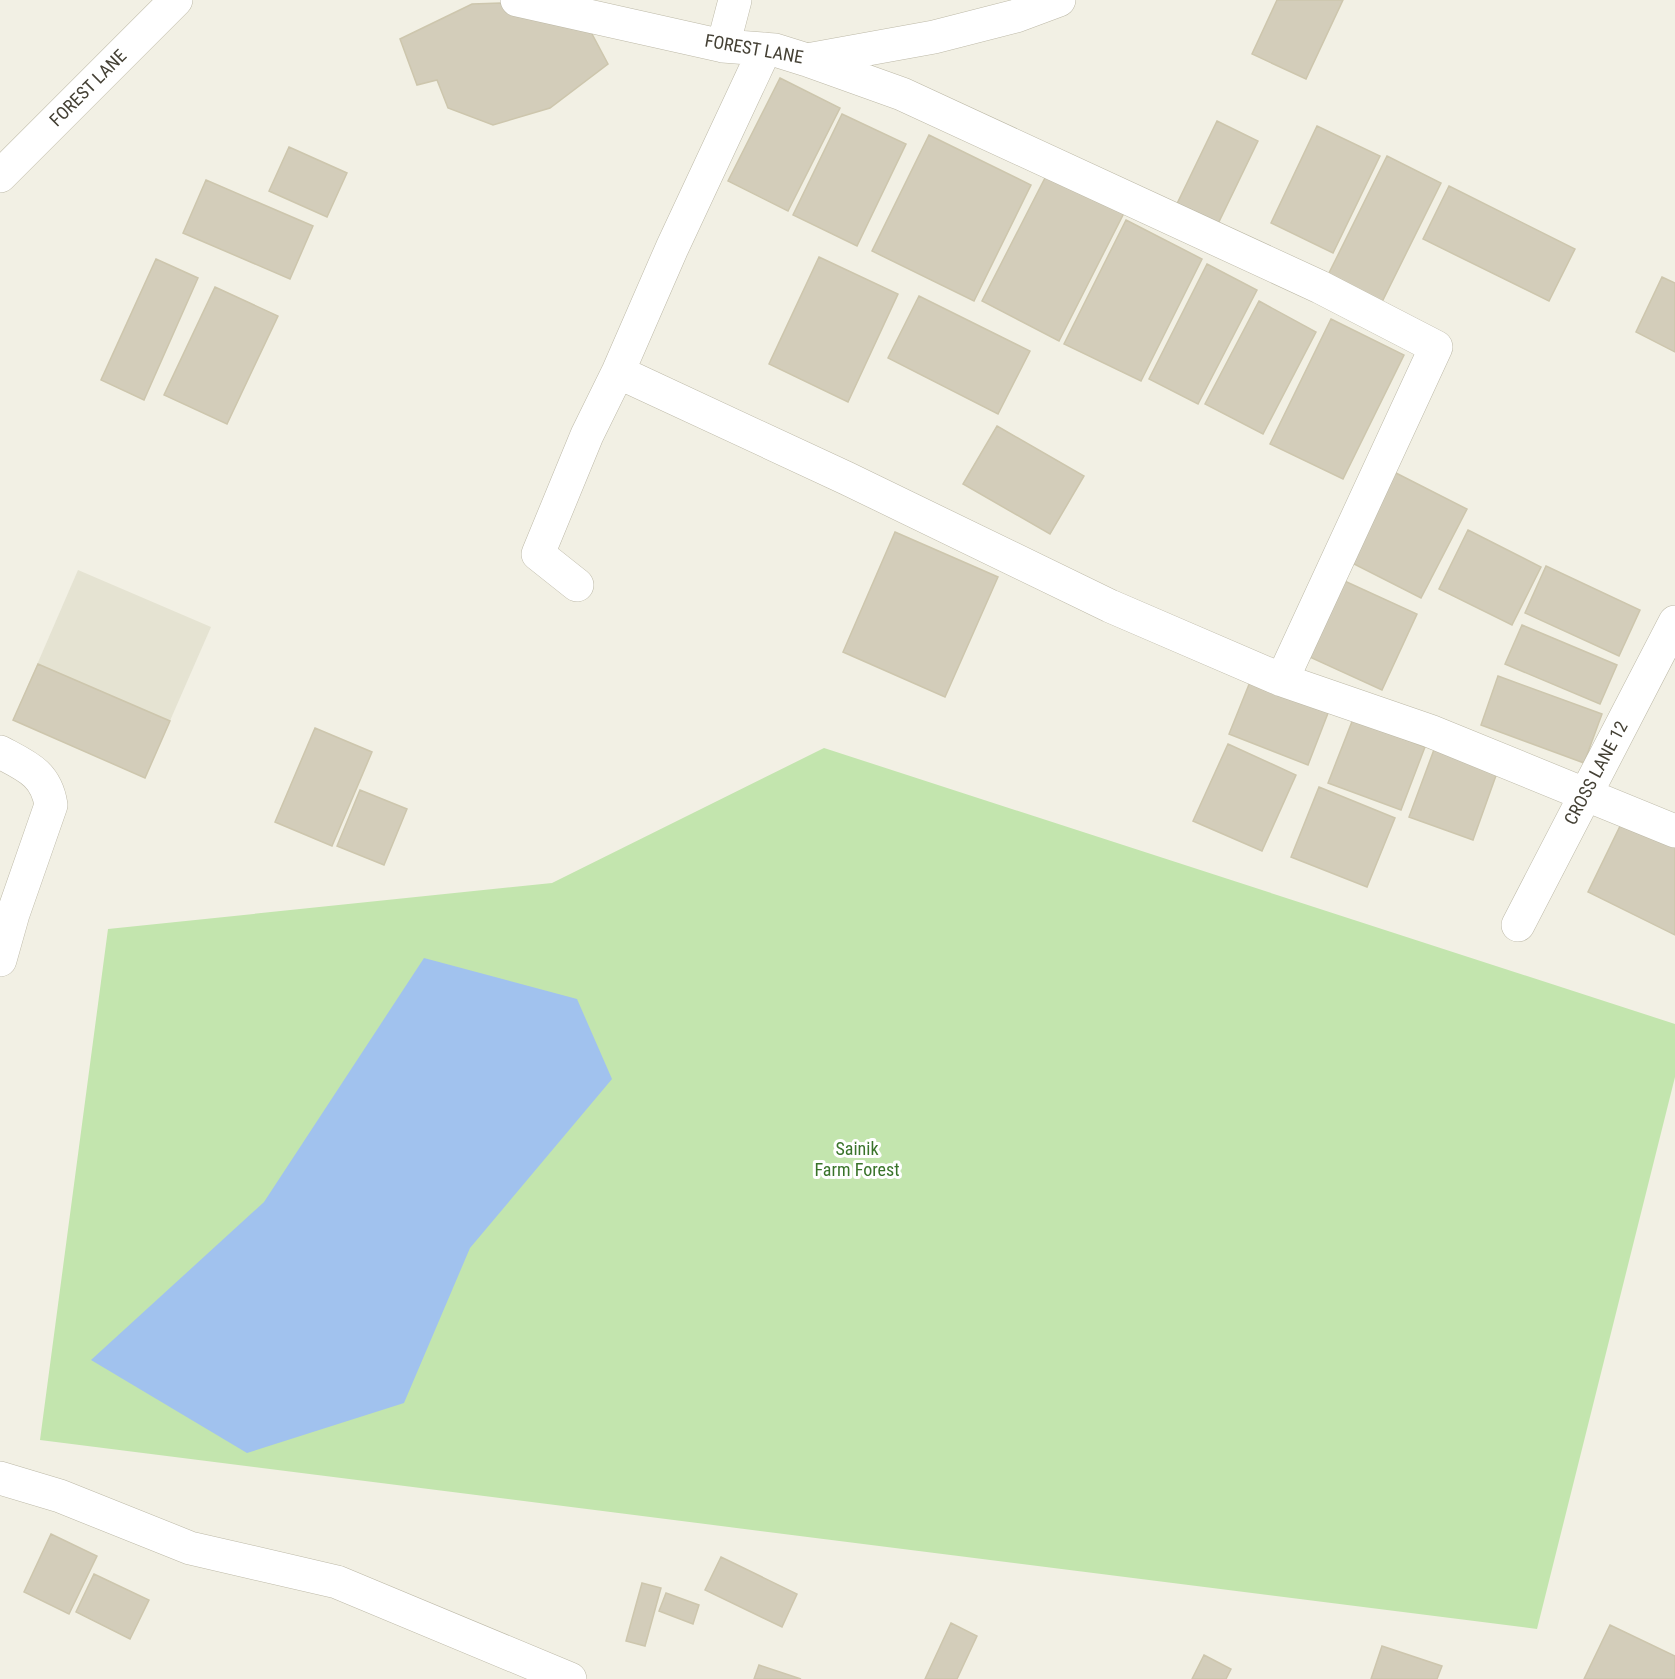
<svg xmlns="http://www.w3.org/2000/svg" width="1675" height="1679" viewBox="0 0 1675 1679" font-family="'Roboto Condensed',sans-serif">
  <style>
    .residential { fill: #e5e3d2 }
    .green { fill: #c3e5ae }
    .water { fill: #a1c2ee }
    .building { fill: #d3cdba; stroke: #cdc6ad; stroke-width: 1.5 }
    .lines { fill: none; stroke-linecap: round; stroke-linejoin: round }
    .minor-casing { stroke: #bdb9a7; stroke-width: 34 }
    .minor { stroke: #fff; stroke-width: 33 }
    .labels { text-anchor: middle; stroke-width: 6; stroke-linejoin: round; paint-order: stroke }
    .street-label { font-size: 18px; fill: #444034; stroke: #fff }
    .park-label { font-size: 18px; fill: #39732a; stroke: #fff }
  </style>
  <rect width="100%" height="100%" fill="#f2f0e4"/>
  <!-- residential -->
  <path class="residential" d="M78 570 211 627 145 778 13 720Z"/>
  <!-- green -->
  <path class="green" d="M824 748 1675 1024V1077L1537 1629 40 1440 108 929 552 883Z"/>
  <!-- water -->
  <path class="water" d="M424 958 577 999 612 1079 470 1248 404 1403 247 1453 91 1360 264 1202Z"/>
  <!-- building -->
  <path class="building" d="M1277 0H1343L1306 79 1252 54Z
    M501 3 584 19 608 64 550 108 493 125 448 108 437 80 417 85 400 39 472 4Z
    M780 78 840 108 788 211 728 181Z
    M842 114 906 144 857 246 793 215Z
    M1217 121 1258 141 1215 230 1174 210Z
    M1317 126 1380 156 1333 253 1271 223Z
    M929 135 1031 185 974 301 872 251Z
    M289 147 347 173 327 217 269 191Z
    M1387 156 1441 183 1381 304 1327 277Z
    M1047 174 1124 213 1059 341 982 301Z
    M206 180 313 226 290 279 183 233Z
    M1449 186 1575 249 1549 301 1423 239Z
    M1126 220 1202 259 1141 381 1064 344Z
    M819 257 898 294 848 402 769 364Z
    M156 259 198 278 144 400 101 380Z
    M1207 264 1257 290 1198 404 1149 379Z
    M1662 277 1675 283V352L1636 332Z
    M215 287 278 316 227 424 164 395Z
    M919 296 1030 351 998 414 888 358Z
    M1259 301 1316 332 1263 434 1205 404Z
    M1331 319 1404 355 1343 479 1270 444Z
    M997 426 1084 476 1050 534 963 484Z
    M1394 472 1467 509 1421 598 1348 561Z
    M1468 530 1541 567 1512 625 1439 589Z
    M895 532 998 577 945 697 843 652Z
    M1546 566 1640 610 1619 656 1525 613Z
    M1338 578 1417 614 1382 690 1303 654Z
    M1522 625 1617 665 1600 704 1505 664Z
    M38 664 170 721 145 778 13 720Z
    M1498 676 1602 714 1584 763 1481 725Z
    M1252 677 1330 708 1308 765 1229 734Z
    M1353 719 1425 747 1401 810 1328 783Z
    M315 728 372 752 332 846 275 822Z
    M1228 744 1296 775 1262 851 1193 821Z
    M1435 747 1498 770 1473 840 1409 817Z
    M1319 787 1395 818 1367 887 1291 857Z
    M360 790 407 809 384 865 337 846Z
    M1623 820 1675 845V935L1588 892Z
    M51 1534 97 1556 69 1614 24 1592Z
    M721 1557 797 1594 782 1627 705 1590Z
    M94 1574 149 1600 130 1639 76 1612Z
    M642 1583 661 1588 645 1646 626 1641Z
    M666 1593 699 1605 693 1624 659 1611Z
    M951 1623 977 1636 957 1679H925Z
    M1610 1625 1675 1656V1679H1584Z
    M1382 1646 1442 1666 1437 1679H1371Z
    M1204 1655 1231 1669 1226 1679H1192Z
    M759 1665 801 1679H754Z"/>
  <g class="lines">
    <!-- minor casing -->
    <g class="minor-casing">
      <path id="minor" d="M517 0 723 46 775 50 807 60 934 37 1016 16 1059 0
        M723 46 735 0
        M765 49 672 248 618 372 846 478 1110 606 1282 680 1430 731 1675 831
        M807 60 902 94 1320 287 1436 347 1282 680
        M0 176 176 0
        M577 585 538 554 587 435 618 372
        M0 752C26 766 46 773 51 805L13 914 0 960
        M1518 925 1675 622
        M0 1478 60 1496 190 1548 337 1582 570 1679"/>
    </g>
    <!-- minor -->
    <use href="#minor" class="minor"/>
  </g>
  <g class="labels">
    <!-- street labels -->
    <g class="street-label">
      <text transform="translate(754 49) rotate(10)" y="6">FOREST LANE</text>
      <text transform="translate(88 88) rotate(-45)" y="6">FOREST LANE</text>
      <text transform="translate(1596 773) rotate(-62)" y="6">CROSS LANE 12</text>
    </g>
    <!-- park labels -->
    <g class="park-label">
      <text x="857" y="1155">Sainik<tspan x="857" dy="21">Farm Forest</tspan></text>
    </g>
  </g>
</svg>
